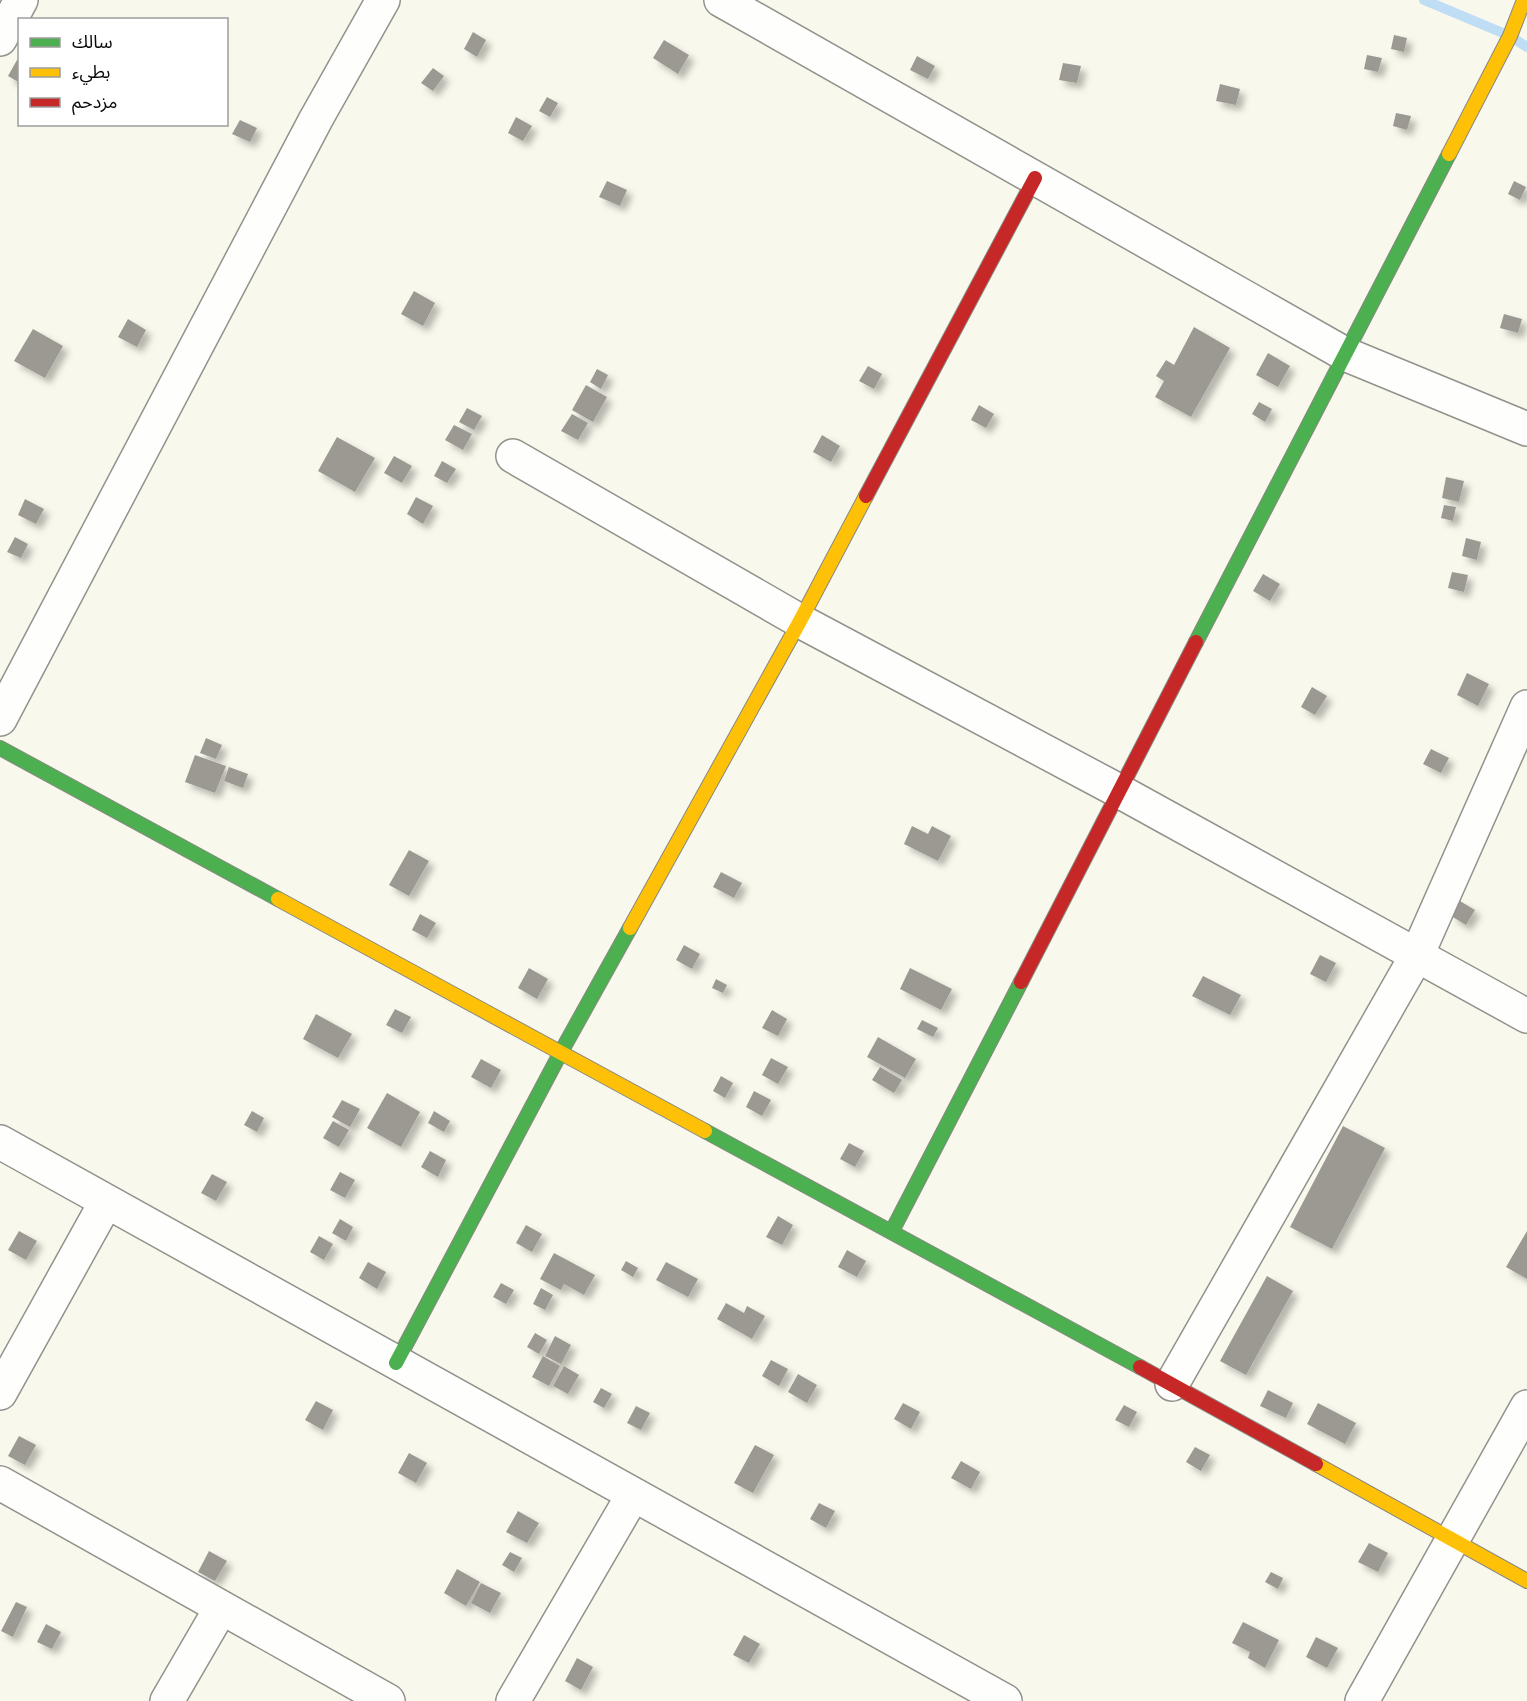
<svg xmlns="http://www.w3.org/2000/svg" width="1527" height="1701" viewBox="0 0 1527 1701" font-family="Lora,'Noto Sans Arabic',serif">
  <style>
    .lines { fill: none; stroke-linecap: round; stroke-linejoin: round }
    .stream { stroke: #c0ddf6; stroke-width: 10 }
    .building { fill: #9c9993; filter: url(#shadow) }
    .street-casing { stroke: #92918c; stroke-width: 36 }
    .fast-casing { stroke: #888882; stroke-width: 16 }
    .slow-casing { stroke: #888882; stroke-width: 16 }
    .jam-casing { stroke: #888882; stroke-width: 16 }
    .street { stroke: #fefefc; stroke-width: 33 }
    .fast { stroke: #4caf50; stroke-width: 14 }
    .slow { stroke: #ffc107; stroke-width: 14 }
    .jam { stroke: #c62828; stroke-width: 14 }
  </style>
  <defs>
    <filter id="shadow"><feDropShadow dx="5.5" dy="5.5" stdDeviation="3" flood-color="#0004"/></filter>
  </defs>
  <rect width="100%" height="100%" fill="#f9f8ec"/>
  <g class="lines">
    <!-- stream -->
    <path class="stream" d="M1424 0 1510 36 1527 47"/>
  </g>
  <!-- building -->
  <path class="building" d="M473 32 486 40 477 57 464 49Z
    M1394 35 1407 38 1404 52 1391 49Z
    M664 40 689 55 678 74 653 58Z
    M1367 55 1382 58 1378 72 1364 69Z
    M917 56 935 66 928 79 910 70Z
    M17 60 20 61V83L8 76Z
    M1063 63 1081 66 1077 83 1059 80Z
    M433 68 444 76 433 91 421 83Z
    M1220 84 1240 89 1236 105 1216 101Z
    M547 97 558 103 550 117 539 111Z
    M1396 113 1411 116 1407 130 1393 126Z
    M516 117 532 126 523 141 508 133Z
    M240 120 257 128 250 142 232 134Z
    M607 181 627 190 620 206 599 197Z
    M1514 181 1526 187 1520 200 1508 194Z
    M414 291 435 303 423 326 401 314Z
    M1504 314 1522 319 1518 333 1500 328Z
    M128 319 146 330 137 347 118 337Z
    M1194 327 1230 348 1191 417 1155 397 1164 381 1156 376 1166 360 1174 365Z
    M33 329 63 346 45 378 14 361Z
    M1268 353 1290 366 1278 387 1256 375Z
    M868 366 882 374 874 389 859 381Z
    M597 369 608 375 601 389 590 382Z
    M586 385 607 397 593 422 572 410Z
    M1259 402 1272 409 1265 422 1252 414Z
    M979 405 994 414 986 428 971 420Z
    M467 408 482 416 474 430 459 422Z
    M572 414 588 423 578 440 561 431Z
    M454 425 472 434 463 450 445 440Z
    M822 435 840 446 831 462 813 452Z
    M337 437 375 458 355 492 318 471Z
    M394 456 412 466 402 483 384 473Z
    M442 461 456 469 447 483 434 476Z
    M1446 477 1464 481 1459 502 1442 498Z
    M416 497 433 506 423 524 407 514Z
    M25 499 44 509 36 524 18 515Z
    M1444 505 1456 507 1453 521 1441 518Z
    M15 537 28 544 21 558 7 552Z
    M1466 538 1481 542 1477 560 1462 556Z
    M1452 572 1468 575 1464 592 1448 588Z
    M1263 574 1280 584 1270 601 1253 591Z
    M1467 673 1489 684 1478 706 1457 695Z
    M1312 687 1327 696 1315 715 1301 707Z
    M206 738 222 745 216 759 200 753Z
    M1431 749 1449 758 1441 773 1423 764Z
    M195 755 226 766 215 793 185 782Z
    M229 767 248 774 243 788 224 781Z
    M912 826 928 834 932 826 951 836 938 861 904 844Z
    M409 850 429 861 409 896 389 885Z
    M721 872 742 883 734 898 713 887Z
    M1460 901 1475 910 1466 925 1451 916Z
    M420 914 436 923 427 938 412 930Z
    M684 945 700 954 692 969 676 960Z
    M1320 955 1336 963 1326 982 1310 974Z
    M529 968 548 979 537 999 518 988Z
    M910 968 952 989 941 1010 900 989Z
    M1203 976 1241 995 1230 1015 1192 996Z
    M716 979 727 985 723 993 712 988Z
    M395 1009 411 1017 402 1033 386 1025Z
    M772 1010 787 1019 778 1036 762 1028Z
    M316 1014 352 1034 338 1058 303 1039Z
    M922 1020 938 1028 933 1037 917 1029Z
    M878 1037 916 1059 905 1078 867 1057Z
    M771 1058 788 1067 778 1084 762 1075Z
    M481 1059 501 1070 491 1088 471 1077Z
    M880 1067 902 1080 894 1093 872 1080Z
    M721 1076 733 1083 725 1098 713 1091Z
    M754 1091 771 1100 762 1116 746 1107Z
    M387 1093 420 1112 401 1147 367 1128Z
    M342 1100 360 1109 350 1127 332 1117Z
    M252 1111 264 1118 257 1132 244 1125Z
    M434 1111 450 1121 444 1132 428 1123Z
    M333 1121 349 1130 339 1147 323 1138Z
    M1343 1126 1385 1148 1332 1249 1290 1227Z
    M849 1143 864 1151 855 1167 840 1159Z
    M430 1151 446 1160 438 1177 421 1167Z
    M340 1172 355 1180 345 1198 330 1190Z
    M212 1174 227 1182 216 1201 201 1193Z
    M778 1216 793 1225 782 1245 766 1237Z
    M340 1219 353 1227 346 1241 332 1233Z
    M526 1225 542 1234 532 1252 516 1243Z
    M19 1231 37 1241 26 1260 8 1250Z
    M1527 1231V1279L1506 1267Z
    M319 1236 333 1244 324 1260 310 1252Z
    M847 1250 866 1261 857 1277 838 1267Z
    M554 1253 595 1275 584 1295 564 1284 561 1290 540 1279Z
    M626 1261 638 1268 633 1277 621 1270Z
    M368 1262 386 1272 377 1289 359 1278Z
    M666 1262 698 1279 688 1297 656 1280Z
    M1267 1276 1293 1291 1246 1375 1220 1361Z
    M501 1283 514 1290 506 1304 493 1297Z
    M541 1288 553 1295 545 1310 533 1304Z
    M726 1303 744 1313 747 1306 765 1316 752 1339 717 1319Z
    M535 1333 547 1340 539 1354 527 1347Z
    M555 1336 571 1345 561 1364 545 1356Z
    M543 1356 560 1366 549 1386 532 1377Z
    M771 1360 788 1369 779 1386 762 1376Z
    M564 1366 579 1375 568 1394 553 1386Z
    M798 1374 817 1385 807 1403 788 1392Z
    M601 1388 612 1394 604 1408 593 1402Z
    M1268 1390 1293 1403 1286 1418 1260 1406Z
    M316 1401 333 1410 323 1430 305 1420Z
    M903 1403 920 1412 911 1429 894 1419Z
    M1318 1403 1356 1423 1345 1444 1307 1424Z
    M1124 1405 1137 1412 1129 1427 1115 1420Z
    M636 1406 650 1413 641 1430 627 1423Z
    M19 1436 36 1445 25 1465 8 1456Z
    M755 1445 774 1455 753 1493 734 1483Z
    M1195 1447 1210 1455 1201 1471 1186 1462Z
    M409 1453 427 1463 416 1483 398 1473Z
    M961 1461 980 1472 971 1489 951 1478Z
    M819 1503 835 1511 826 1528 810 1519Z
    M518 1511 539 1523 527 1543 506 1532Z
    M1369 1543 1388 1553 1378 1572 1358 1562Z
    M209 1551 227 1561 215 1581 198 1572Z
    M510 1552 522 1558 514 1572 502 1565Z
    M457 1569 480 1582 466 1606 444 1593Z
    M1271 1572 1283 1578 1278 1589 1265 1582Z
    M481 1583 501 1593 490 1613 471 1603Z
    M16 1602 27 1607 13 1637 1 1631Z
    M1243 1622 1279 1640 1265 1668 1248 1658 1250 1652 1232 1643Z
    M46 1624 61 1632 52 1649 37 1642Z
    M744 1635 760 1644 749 1663 733 1655Z
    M1316 1637 1338 1648 1327 1668 1306 1657Z
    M577 1658 593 1667 581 1690 565 1681Z"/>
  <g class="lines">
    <!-- street casing -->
    <g class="street-casing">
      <path id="street" d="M721 0 1345 354 1527 429
        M0 39 21 0
        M513 456 800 621 1119 791 1527 1016
        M0 719 316 119 383 0
        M0 1142 1005 1701
        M1172 1384 1417 955 1527 707
        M0 1393 106 1202
        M0 1483 388 1701
        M167 1701 221 1608
        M513 1701 633 1495
        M1362 1701 1527 1407"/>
    </g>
    <!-- fast casing -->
    <g class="fast-casing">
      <path id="fast" d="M1196 642 1449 154
        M0 748 278 899
        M705 1131 1140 1367
        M892 1231 1021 982
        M396 1363 561 1052 630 928"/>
    </g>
    <!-- slow casing -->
    <g class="slow-casing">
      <path id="slow" d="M1449 154 1510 36 1524 0
        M278 899 705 1131
        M630 928 800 621 866 496
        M1316 1464 1527 1581"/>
    </g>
    <!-- jam casing -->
    <g class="jam-casing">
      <path id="jam" d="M866 496 1035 178
        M1021 982 1196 642
        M1140 1367 1316 1464"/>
    </g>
    <!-- street -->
    <use href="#street" class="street"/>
    <!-- fast -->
    <use href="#fast" class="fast"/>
    <!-- slow -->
    <use href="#slow" class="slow"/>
    <!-- jam -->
    <use href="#jam" class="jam"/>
  </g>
  <!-- legend -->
  <rect x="18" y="18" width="210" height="108" fill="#ffffff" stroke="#9d9d9d" stroke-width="1.5"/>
  <rect x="30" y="38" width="30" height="9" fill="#4caf50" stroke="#9d9d9d" stroke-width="1.5"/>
  <text x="72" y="48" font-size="18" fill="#0a0a0a">سالك</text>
  <rect x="30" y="68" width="30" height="9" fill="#ffc107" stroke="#9d9d9d" stroke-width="1.5"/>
  <text x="72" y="78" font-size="18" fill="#0a0a0a">بطيء</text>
  <rect x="30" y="98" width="30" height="9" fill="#c62828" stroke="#9d9d9d" stroke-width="1.5"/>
  <text x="72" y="108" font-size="18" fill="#0a0a0a">مزدحم</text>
</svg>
